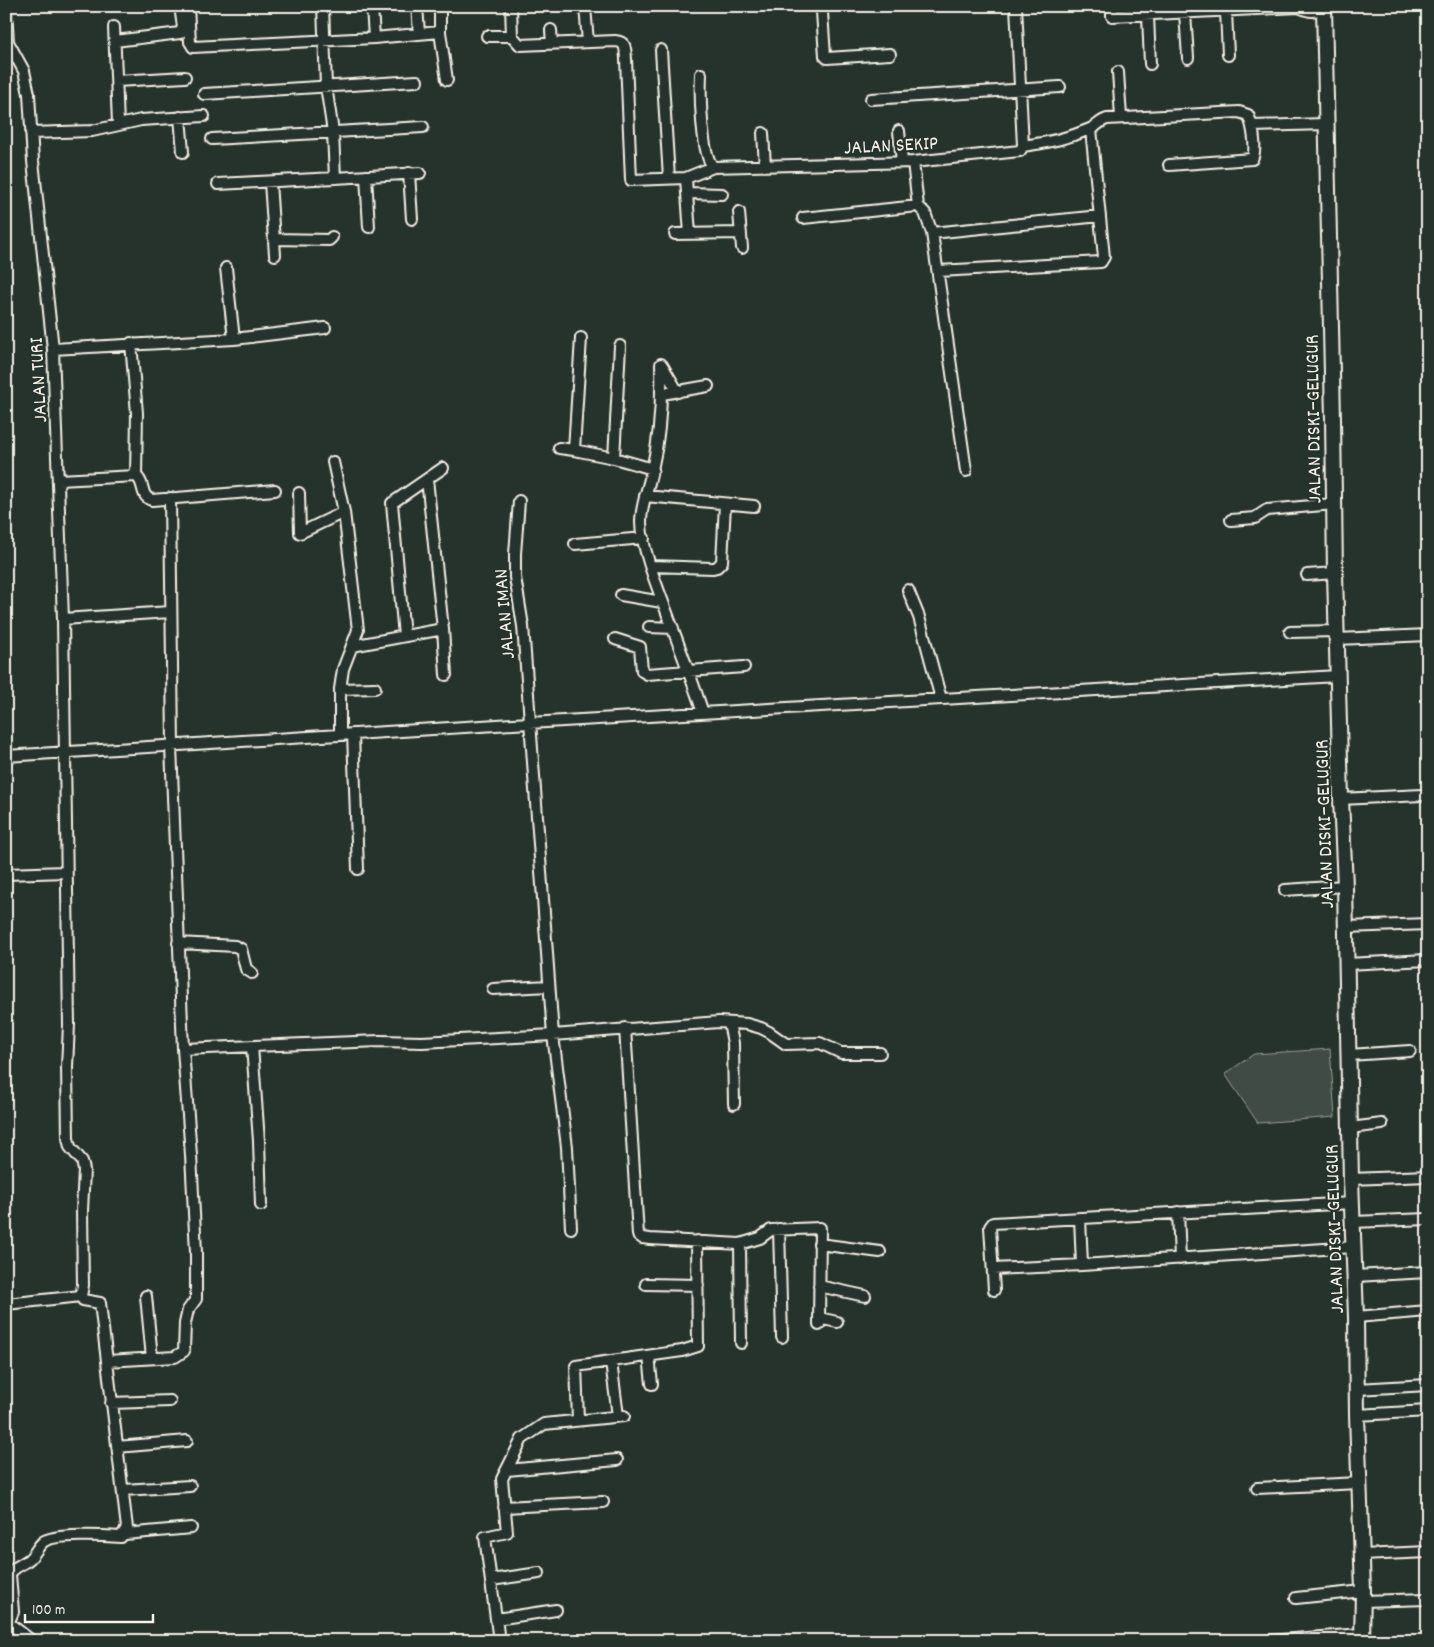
<svg xmlns="http://www.w3.org/2000/svg" width="1434" height="1647" viewBox="0 0 1434 1647" font-family="Dekko,sans-serif">
  <style>
    .green { fill: #414b45; stroke: #9a9e96 }
    .lines { fill: none; stroke-linecap: round; stroke-linejoin: round }
    .street-casing { stroke: #f4f1e8; stroke-width: 14 }
    .secondary-casing { stroke: #f4f1e8; stroke-width: 18 }
    .street { stroke: #26332d; stroke-width: 10 }
    .secondary { stroke: #26332d; stroke-width: 14 }
    .labels { text-anchor: middle; stroke-width: 4.5; stroke-linejoin: round; paint-order: stroke }
    .street-label { font-size: 20px; fill: #f4f1e8; stroke: #26332d }
  </style>
  <rect width="100%" height="100%" fill="#26332d"/>
  <filter id="ink" filterUnits="userSpaceOnUse"><feTurbulence type="fractalNoise" baseFrequency=".02" numOctaves="2"/><feDisplacementMap in="SourceGraphic" scale="10" xChannelSelector="R" yChannelSelector="G"/><feConvolveMatrix kernelMatrix="1 2 1 2 8 2 1 2 1" color-interpolation-filters="sRGB"/></filter>
  <g filter="url(#ink)">
    <!-- green -->
    <path class="green" d="M1330 1049 1335 1117 1258 1123 1225 1074 1254 1054Z"/>
    <g class="lines">
      <!-- street casing -->
      <g class="street-casing">
        <path id="street" d="M188 6 190 42 193 47 374 38 440 32
          M372 6 374 38
          M417 6 419 33
          M440 6V32L447 80
          M511 6 512 36
          M819 6 822 12 825 56 827 58 890 54
          M1112 6V16L1299 7C1309 12 1315 13 1324 6
          M585 7 588 42
          M6 11 8 42 24 71 29 94 33 161 53 349 63 619 69 1025 67 1067 68 1138 70 1147 82 1161 84 1170 82 1211 83 1285 81 1296 6 1304
          M1226 11 1228 55
          M1185 13 1188 58
          M1148 15 1150 64
          M114 27 118 124
          M551 30 552 44
          M487 36H512L520 45 615 41C627 42 625 49 626 59L631 180 686 178 713 167
          M115 41 180 33 183 27 180 6
          M661 50 669 178
          M1118 72 1121 117
          M701 74C700 93 701 153 713 167L913 162 1020 151 1023 146 1016 6
          M117 81 185 77
          M204 94 417 81
          M871 99 1060 87
          M180 117 183 152
          M1252 126 1326 124
          M899 131 902 162
          M31 133 92 131 141 120 204 116
          M763 133 765 166
          M212 139 423 127
          M1023 146C1047 143 1067 139 1090 129 1096 127 1100 121 1107 119L1239 112 1248 115C1253 125 1257 150 1252 159L1169 165
          M913 162 918 206 925 213 932 233 966 471
          M409 173 412 219
          M366 176 369 227
          M335 178 420 173
          M686 178 687 193 722 194
          M270 182 275 255
          M218 184 335 178 333 132 326 86 323 6
          M687 193 690 234
          M739 212 742 248
          M803 218 918 206
          M932 233 1100 216
          M675 234 741 233
          M275 239 329 240 332 237
          M939 271 1101 262 1104 257 1091 129
          M581 338 574 450 614 458 653 469
          M234 339 325 328
          M131 343 137 413 136 476
          M53 349 234 339 226 268
          M661 364C662 398 660 436 652 470 649 487 641 504 641 522 641 547 658 589 667 613 679 646 692 679 703 713
          M662 365 678 392
          M662 394 708 386
          M559 448 574 450
          M614 458 620 346
          M333 462 344 512
          M427 479 443 629
          M59 480 136 476C146 483 139 496 152 500L275 490
          M299 493 300 533 344 512 358 630 343 669 340 689V735
          M645 496 754 506
          M170 498 173 746
          M519 501 515 554V577L523 626 553 1035 567 1147 571 1228
          M1231 520 1255 518 1267 510 1334 504
          M575 544 644 538
          M651 566 713 568 717 567 722 562 725 504
          M1307 575 1335 573
          M908 590 919 617 941 699
          M621 595 662 602
          M63 619 170 612
          M649 627 673 628
          M1290 632 1337 631
          M404 636 392 503 443 468
          M615 639 640 647 642 671 647 674 744 667
          M1337 639 1428 635
          M352 646 443 629 446 675
          M340 689 375 688
          M353 734 358 869
          M6 756 529 723 1338 676
          M1341 799 1422 795
          M6 874 66 872
          M1285 890 1345 886
          M1346 927 1428 924
          M178 943 235 946 241 949 246 969 252 973
          M1346 964 1428 960
          M493 989 549 986
          M729 1023 733 1043 734 1104
          M625 1028 638 1235 642 1238 650 1239 740 1244 741 1343
          M252 1046 259 1141 261 1205
          M183 1049 380 1041 422 1042 553 1035 719 1022 747 1024 761 1028 769 1032 786 1044 820 1043 841 1053H880
          M1349 1055 1410 1051
          M1350 1128 1382 1124
          M1351 1179 1428 1176
          M1178 1212 1180 1259
          M1080 1218 1082 1265
          M1353 1222 1428 1219
          M779 1229 782 1337
          M740 1244 760 1238 771 1230 820 1228 819 1325
          M819 1244 880 1252
          M993 1269 1082 1265 1354 1247
          M1355 1276 1428 1272
          M646 1284 698 1285
          M819 1286 865 1296
          M994 1290 990 1227 993 1223 1352 1203
          M146 1296 152 1358
          M1356 1317 1428 1311
          M819 1318 837 1322
          M649 1356 652 1384
          M107 1361 175 1357 184 1351 185 1323 188 1310 196 1299V1252L191 1155 183 1049 171 746
          M611 1362 618 1416
          M1357 1389 1428 1385
          M111 1403 170 1401
          M1357 1415 1428 1411
          M578 1420 576 1366 682 1351 698 1346 697 1241
          M117 1447 187 1441
          M507 1470 617 1460
          M1257 1488 1359 1483
          M123 1490 190 1486
          M504 1507 603 1502
          M125 1534 191 1528
          M1362 1555 1428 1552
          M491 1580 539 1573
          M1296 1598 1363 1591
          M1363 1601 1428 1599
          M496 1619 556 1610
          M6 1621 32 1641
          M8 1622 11 1617 13 1612 10 1574C14 1566 22 1565 28 1560 35 1555 37 1547 43 1542 53 1533 107 1536 121 1537L127 1528 100 1303 83 1300 81 1296
          M499 1641 485 1537 507 1532 502 1479 522 1439 544 1424 624 1416
          M1267 1641 1362 1634"/>
      </g>
      <!-- secondary casing -->
      <g class="secondary-casing">
        <path id="secondary" d="M1324 6 1333 419 1335 573 1341 799 1345 886 1351 1179 1356 1317 1357 1415 1363 1591 1362 1641"/>
      </g>
      <!-- street -->
      <use href="#street" class="street"/>
      <!-- secondary -->
      <use href="#secondary" class="secondary"/>
    </g>
  </g>
  <g class="labels">
    <!-- street labels -->
    <g class="street-label">
      <text transform="translate(891 144) rotate(-3)" y="7">JALAN SEKIP</text>
      <text transform="translate(37 380) rotate(-93)" y="7">JALAN TURI</text>
      <text transform="translate(1312 419) rotate(-91)" y="7">JALAN DISKI–GELUGUR</text>
      <text transform="translate(503 614) rotate(-95)" y="7">JALAN IMAN</text>
      <text transform="translate(1323 824) rotate(-92)" y="7">JALAN DISKI–GELUGUR</text>
      <text transform="translate(1333 1229) rotate(-92)" y="7">JALAN DISKI–GELUGUR</text>
    </g>
  </g>
  <!-- margin -->
  <rect width="1434" height="1647" fill="none" stroke="#26332d" stroke-width="25"/>
  <rect x="12" y="12" width="1409" height="1622" fill="none" stroke="#f4f1e8" stroke-width="2" filter="url(#ink)"/>
  <!-- scale -->
  <path d="M25 1614v8h128v-8" fill="none" stroke="#f4f1e8" stroke-width="2.5"/>
  <text x="32" y="1614" font-size="15" fill="#f4f1e8" stroke="#26332d" stroke-width="4" paint-order="stroke">100 m</text>
</svg>
